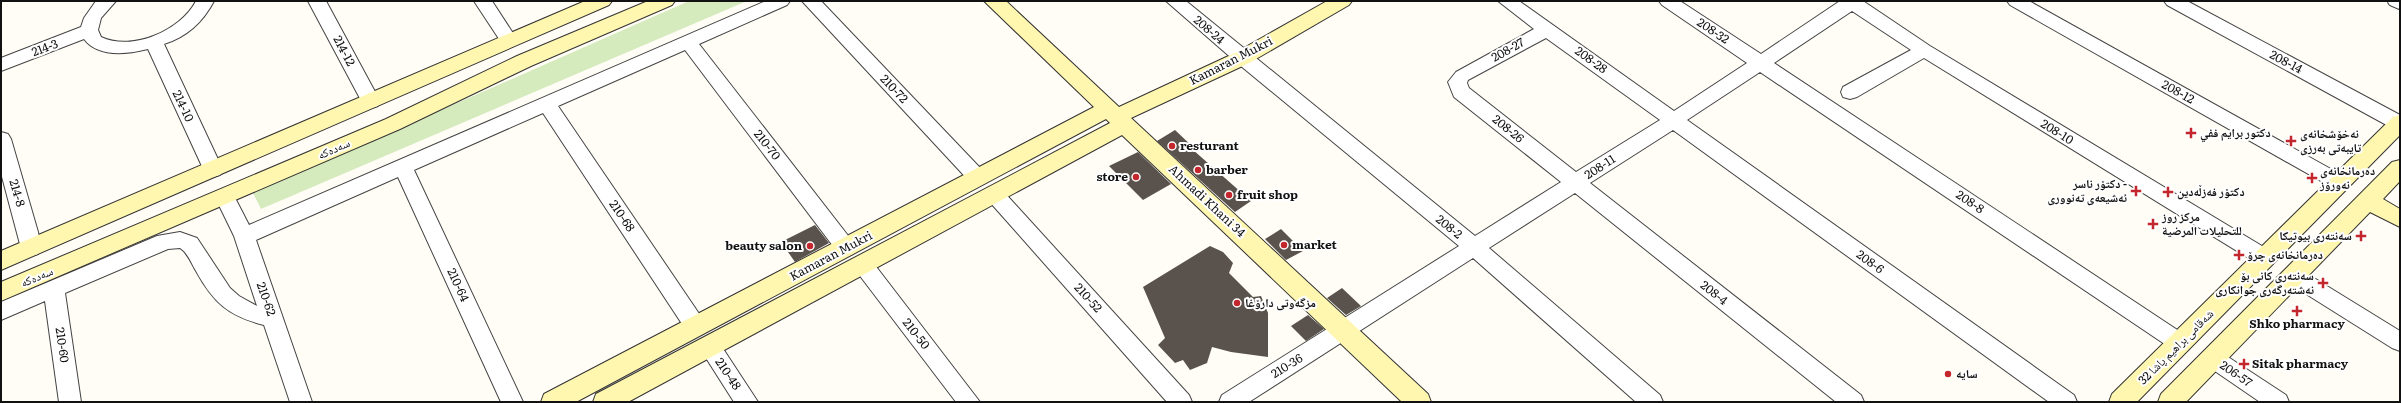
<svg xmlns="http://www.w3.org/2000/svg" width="2401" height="403" viewBox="0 0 2401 403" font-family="Literata,'Noto Naskh Arabic',serif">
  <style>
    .green { fill: #d5ebbd }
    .building { fill: #5a524d }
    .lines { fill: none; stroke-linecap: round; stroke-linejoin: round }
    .lane-casing { stroke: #444; stroke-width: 12 }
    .street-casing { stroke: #444; stroke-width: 2 }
    .secondary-casing { stroke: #333; stroke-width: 2 }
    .lane { stroke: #fff; stroke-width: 10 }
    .street { fill: #fff; fill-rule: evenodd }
    .secondary { fill: #fff6b0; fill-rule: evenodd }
    .poi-dot { fill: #c4262e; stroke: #fff; stroke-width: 1.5 }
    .labels { text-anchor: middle; stroke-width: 4; stroke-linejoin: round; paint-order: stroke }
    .street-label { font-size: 12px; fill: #111; stroke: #fff }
    .poi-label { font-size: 12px; font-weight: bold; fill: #111; stroke: #fff; text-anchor: start }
  </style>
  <rect width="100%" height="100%" fill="#fffdf5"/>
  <!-- green -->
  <path class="green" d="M689 1H747L261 209 253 193Z"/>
  <!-- building -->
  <path class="building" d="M1175 130 1194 148 1192 149 1251 201 1235 212 1157 141Z
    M1138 152 1171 184 1143 200 1109 166Z
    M815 225 829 243 795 262 781 242Z
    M1281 229 1303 251 1286 260 1265 239Z
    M1210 246 1223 252 1233 263 1229 273 1253 297 1261 296 1268 313V357L1231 352 1212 347 1207 363 1190 370 1183 360 1175 363 1158 345 1165 338 1143 287Z
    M1342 288 1361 306 1346 315 1327 298Z
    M1308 315 1324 329 1306 341 1291 326Z"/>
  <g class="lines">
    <!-- lane casing -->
    <g class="lane-casing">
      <path id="lane" d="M2393 1 2400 4"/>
    </g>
    <!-- street casing -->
    <g class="street-casing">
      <path id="street" d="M96 1H116L101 18 98 30 101 37C133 52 181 30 196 1H214C203 22 187 37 164 44L223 170 220 175 213 177 206 175 148 49C128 54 98 58 84 39L1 71V58L81 27 84 18Z
        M308 1H326L380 101 378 106 371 108 364 106Z
        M474 1H492L518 41 515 45 509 47 503 45Z
        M766 1H790L787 5 699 44 853 242 856 248 853 254 846 256 839 254 685 50 558 106 704 321 707 327 704 333 696 336 688 333 543 113 414 170 523 402H501L398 177 256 240 312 402H290L264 325C228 316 213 302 196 271 191 263 188 253 180 248L168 249 65 293 81 402H59L45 301 1 320V302L157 236 180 232 197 238 230 288 239 296 257 306 234 236 215 197 218 192 225 189 232 192 249 225Z
        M802 1H821L985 173 988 178 985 183 978 185 971 183Z
        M1166 1H1186L1475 236 1561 182 1454 97 1448 82 1456 72 1534 29 1498 1H1519L1674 111 1747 63 1662 5 1659 1H1680L1761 54 1840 1H1863L1930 46 2272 252 2275 258 2272 264 2265 266 2258 264 1924 58 1857 97 1850 99 1843 97 1841 92 1843 87 1911 50 1852 11 1774 63 2188 337 2191 343 2188 349 2180 352 2172 349 1760 72 1687 120 2074 395 2077 402H2049L1673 130 1590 183 1861 395 1864 402H1836L1575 193 1489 248 1660 395 1663 402H1636L1473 258 1249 402H1219L1222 395 1459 246 1236 62ZM1546 38 1660 120 1576 172 1469 88 1467 83 1468 80Z
        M2007 1H2029L2347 178 2350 183 2347 188 2340 190 2333 188 2010 5Z
        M2164 1H2187L2400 115V129L2392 128 2167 5Z
        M1 132 8 134 11 139 38 232 41 248 38 254 31 256 24 254 21 248 1 173Z
        M995 188 1002 190 1189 395 1192 402H1167L988 200 985 195 988 190Z
        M864 258 871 260 980 402H956L857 272 854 266 857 260Z
        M2294 268 2301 270 2400 331V351L2392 348 2287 282 2284 276 2287 270Z
        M710 338 718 341 758 402H734L699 347 702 341Z
        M2214 350 2222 353 2286 395 2289 402H2260L2206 365 2203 359 2206 353Z"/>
    </g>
    <!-- secondary casing -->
    <g class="secondary-casing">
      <path id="secondary" d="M585 1H612L609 5 1 270V251Z
        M648 1H675L672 5 531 66 400 129 1 301V282L386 119 517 56Z
        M984 1H1006L1119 107 1235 53 1327 1H1352L1349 5 1249 63 1131 118 1428 394 1431 402H1402L1122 135 628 402H593L596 394 1110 123 1106 119 576 402H541L544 394 1094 107Z
        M2400 115V135L2137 402H2109L2112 394 2393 117Z
        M2400 160V181L2383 199 2400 209V227L2370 212 2186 402H2158L2161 394 2392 162Z"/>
    </g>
    <!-- lane -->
    <use href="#lane" class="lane"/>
    <!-- street -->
    <use href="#street" class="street"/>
    <!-- secondary -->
    <use href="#secondary" class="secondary"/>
  </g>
  <!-- markers -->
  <g class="poi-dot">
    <path d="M2189 127h4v4h4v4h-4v4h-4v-4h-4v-4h4z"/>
    <path d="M2289 135h4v4h4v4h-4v4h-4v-4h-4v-4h4z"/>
    <circle cx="1172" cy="146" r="4"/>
    <circle cx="1198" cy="170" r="4"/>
    <circle cx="1136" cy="177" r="4"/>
    <path d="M2310 172h4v4h4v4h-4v4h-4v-4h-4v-4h4z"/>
    <path d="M2134 185h4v4h4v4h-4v4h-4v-4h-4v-4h4z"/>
    <path d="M2166 186h4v4h4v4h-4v4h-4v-4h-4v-4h4z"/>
    <circle cx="1229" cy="195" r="4"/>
    <path d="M2151 218h4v4h4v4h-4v4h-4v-4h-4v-4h4z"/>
    <path d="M2359 230h4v4h4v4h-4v4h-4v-4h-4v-4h4z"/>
    <circle cx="1284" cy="245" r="4"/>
    <circle cx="810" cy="246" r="4"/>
    <path d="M2237 249h4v4h4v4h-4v4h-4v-4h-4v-4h4z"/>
    <path d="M2321 277h4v4h4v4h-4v4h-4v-4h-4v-4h4z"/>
    <circle cx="1237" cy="303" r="4"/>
    <path d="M2295 305h4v4h4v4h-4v4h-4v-4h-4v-4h4z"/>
    <path d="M2242 358h4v4h4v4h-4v4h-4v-4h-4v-4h4z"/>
    <circle cx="1948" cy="374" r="4"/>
  </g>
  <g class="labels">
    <!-- street labels -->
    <g class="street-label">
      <text transform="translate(1209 30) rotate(41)" y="4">208-24</text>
      <text transform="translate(1713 31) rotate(34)" y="4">208-32</text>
      <text transform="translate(45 48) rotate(-21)" y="4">214-3</text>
      <text transform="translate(1508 50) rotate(-29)" y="4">208-27</text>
      <text transform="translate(344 51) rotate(62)" y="4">214-12</text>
      <text transform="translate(1591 60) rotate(36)" y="4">208-28</text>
      <text transform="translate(1231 61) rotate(-27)" y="4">Kamaran Mukri</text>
      <text transform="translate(2286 62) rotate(28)" y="4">208-14</text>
      <text transform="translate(894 89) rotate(47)" y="4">210-72</text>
      <text transform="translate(2178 92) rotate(29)" y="4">208-12</text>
      <text transform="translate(183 106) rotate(65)" y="4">214-10</text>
      <text transform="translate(1508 129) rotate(39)" y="4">208-26</text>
      <text transform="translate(2057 132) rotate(32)" y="4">208-10</text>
      <text transform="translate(767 145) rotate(52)" y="4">210-70</text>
      <text transform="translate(334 149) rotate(-24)" y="4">سەدەکە</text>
      <text transform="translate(1600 167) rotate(-33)" y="4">208-11</text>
      <text transform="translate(17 193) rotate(74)" y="4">214-8</text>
      <text transform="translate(1207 201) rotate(43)" y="4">Ahmadi Khani 34</text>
      <text transform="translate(1970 202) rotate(34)" y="4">208-8</text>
      <text transform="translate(622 216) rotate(56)" y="4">210-68</text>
      <text transform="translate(1449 227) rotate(39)" y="4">208-2</text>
      <text transform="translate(831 256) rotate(-28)" y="4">Kamaran Mukri</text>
      <text transform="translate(1870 262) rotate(36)" y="4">208-6</text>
      <text transform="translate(37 277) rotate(-23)" y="4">سەدەکە</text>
      <text transform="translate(458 285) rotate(65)" y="4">210-64</text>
      <text transform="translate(1714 293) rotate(38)" y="4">208-4</text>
      <text transform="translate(1088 298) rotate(48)" y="4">210-52</text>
      <text transform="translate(266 299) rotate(71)" y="4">210-62</text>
      <text transform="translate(916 334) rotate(52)" y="4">210-50</text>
      <text transform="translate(62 345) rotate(82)" y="4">210-60</text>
      <text transform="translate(2176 347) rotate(-45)" y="4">شەقامی براهیم پاشا 32</text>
      <text transform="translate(1287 366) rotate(-32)" y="4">210-36</text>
      <text transform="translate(728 374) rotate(56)" y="4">210-48</text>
      <text transform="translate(2236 374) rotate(34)" y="4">206-57</text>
    </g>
    <!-- poi labels -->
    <g class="poi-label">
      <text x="2200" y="137">دكتور برايم ففي</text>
      <text x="2300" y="138">نەخۆشخانەی<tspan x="2300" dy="14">تایبەتی بەرزی</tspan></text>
      <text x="1180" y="150">resturant</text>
      <text x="1206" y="174">barber</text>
      <text x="2320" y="175">دەرمانخانەی<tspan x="2320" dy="14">نەورۆز</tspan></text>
      <text x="1128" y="181" text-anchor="end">store</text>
      <text x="2127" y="188" text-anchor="end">دکتۆر ناسر -<tspan x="2127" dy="14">ئەشیعەی تەنووری</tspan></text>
      <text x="2177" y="196">دکتۆر فەزڵەدین</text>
      <text x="1237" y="199">fruit shop</text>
      <text x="2162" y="221">مركز روز<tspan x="2162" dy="14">للتحليلات المرضية</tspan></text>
      <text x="2352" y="240" text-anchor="end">سەنتەری بیوتیکا</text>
      <text x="1292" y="249">market</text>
      <text x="802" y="250" text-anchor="end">beauty salon</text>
      <text x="2247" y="259">دەرمانخانەی چرۆ</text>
      <text x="2314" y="280" text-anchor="end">سەنتەری کانی بۆ<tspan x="2314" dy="14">نەشتەرگەری جوانکاری</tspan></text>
      <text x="1245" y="307">مزگەوتی دارۆغا</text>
      <text x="2297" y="328" text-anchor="middle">Shko pharmacy</text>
      <text x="2252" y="368">Sitak pharmacy</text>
      <text x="1956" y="378">سایە</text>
    </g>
  </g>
  <!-- border -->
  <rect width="2401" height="403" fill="none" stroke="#111111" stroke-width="4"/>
</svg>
